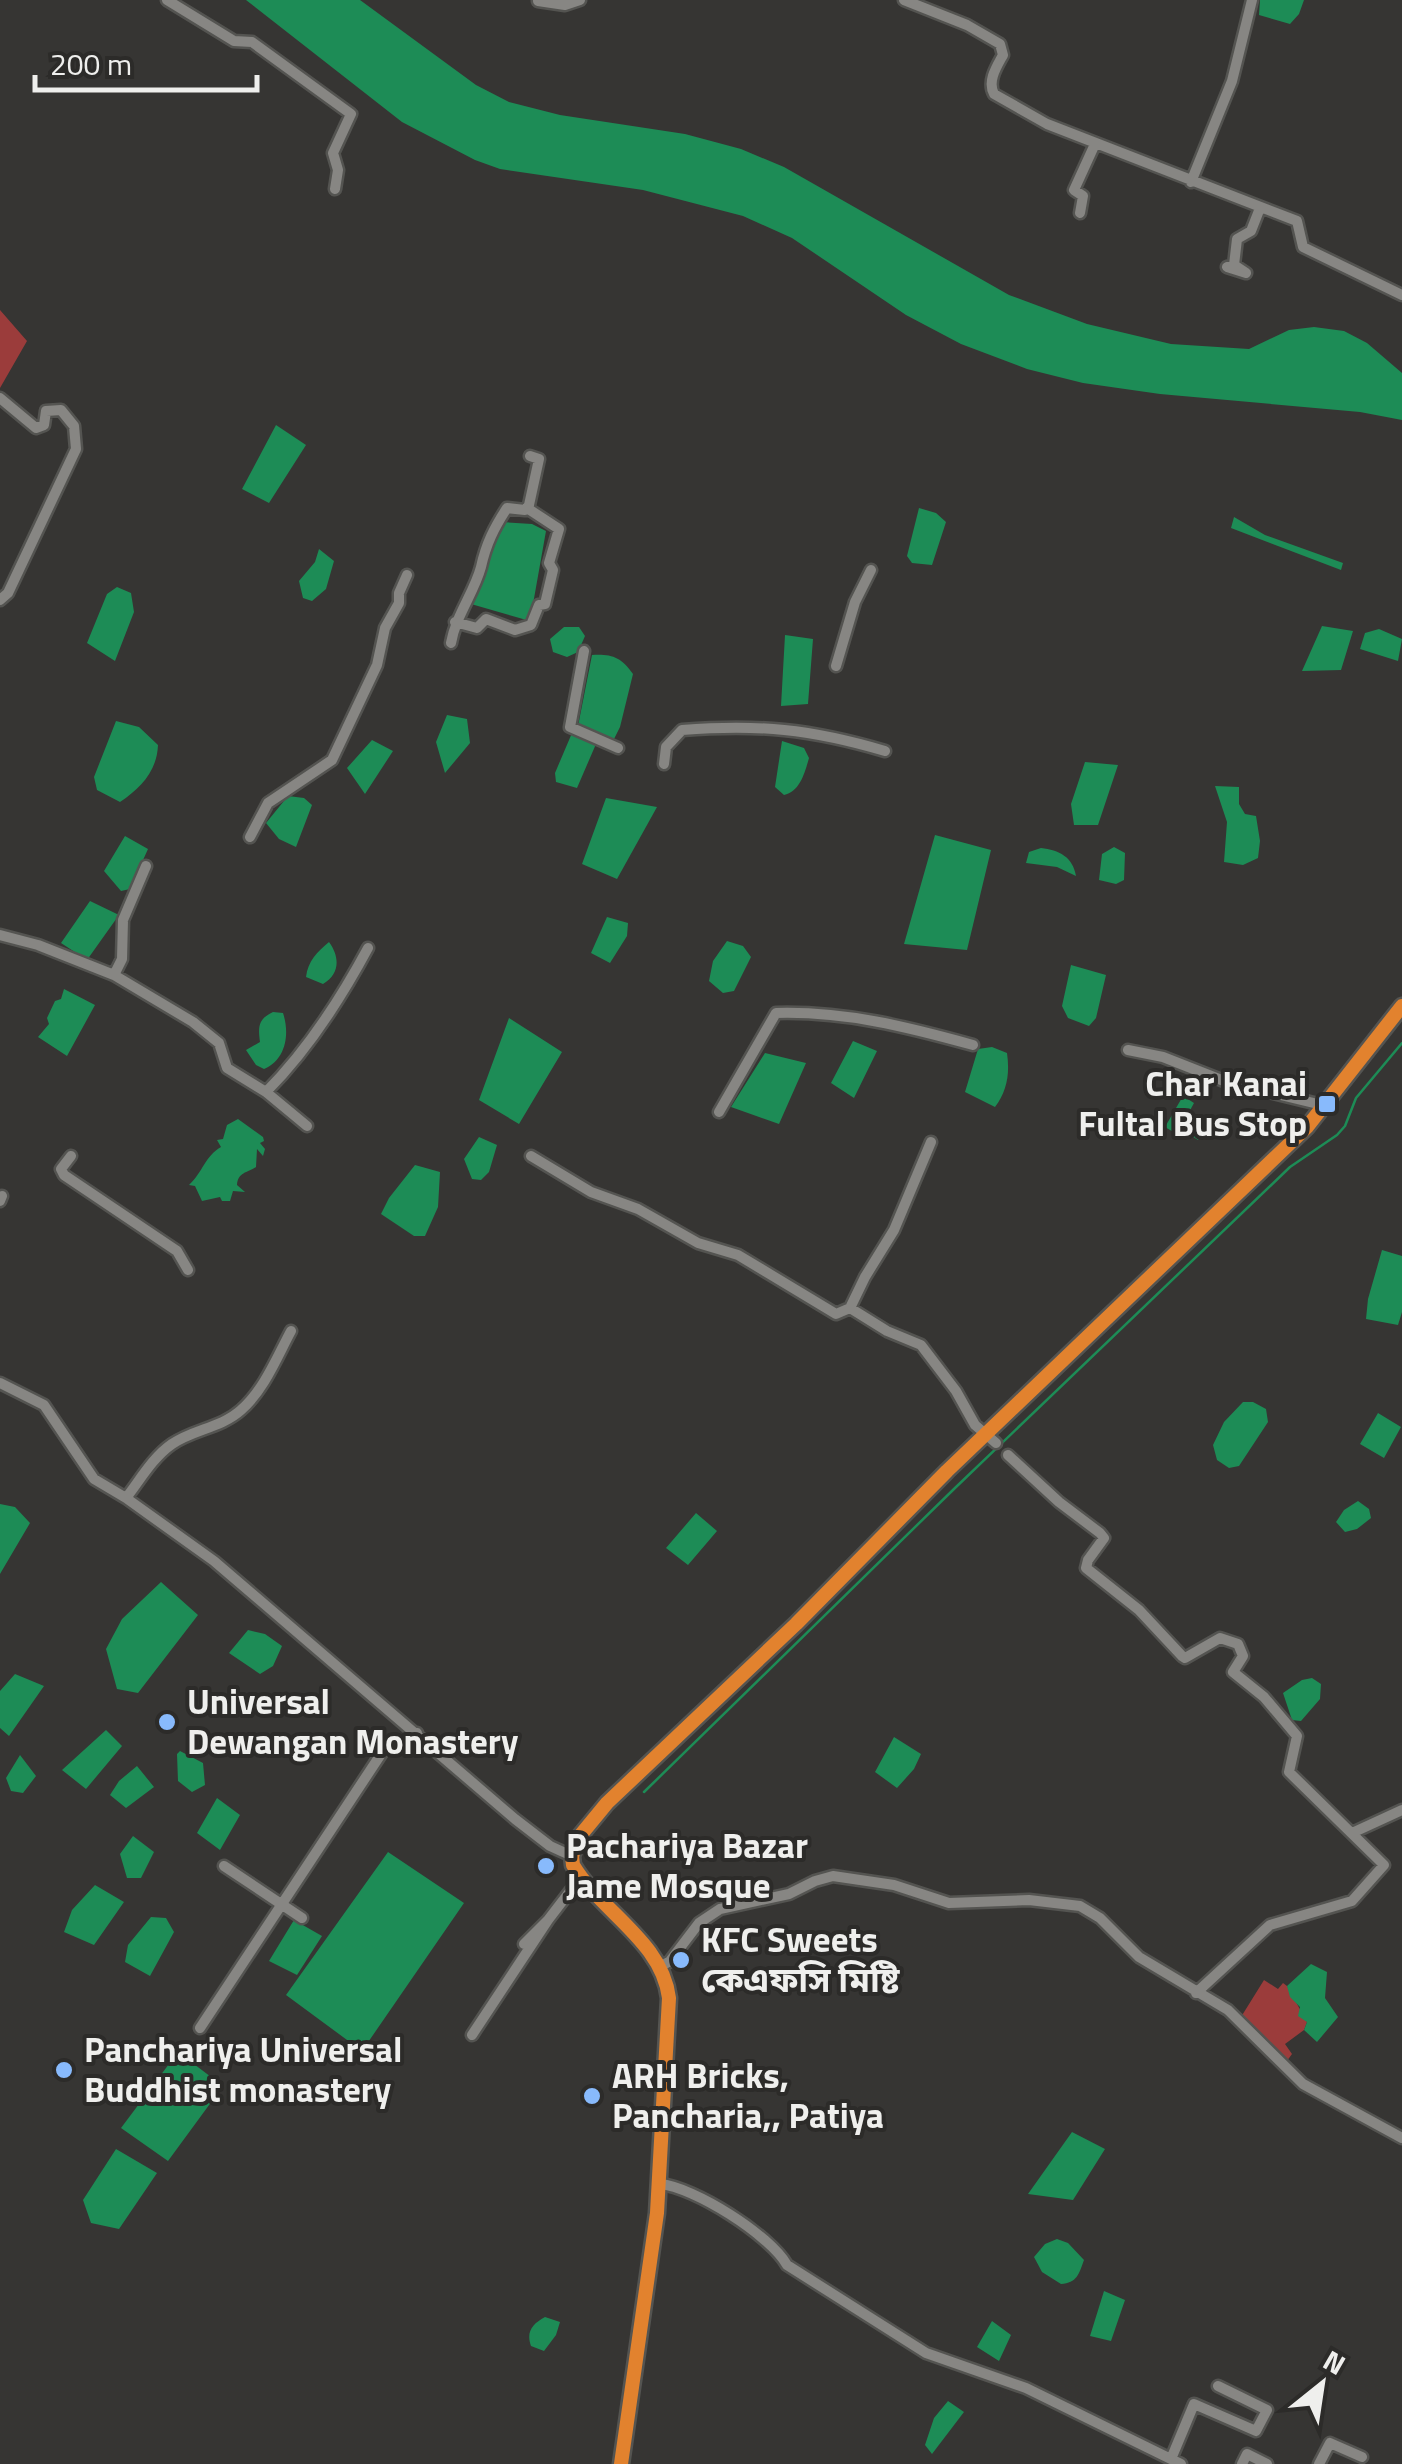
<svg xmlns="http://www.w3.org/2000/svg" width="1402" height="2464" viewBox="0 0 1402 2464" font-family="'Titillium Web','Noto Sans Bengali',sans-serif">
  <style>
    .forest { fill: #9b3c3b }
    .water { fill: #1d8c56 }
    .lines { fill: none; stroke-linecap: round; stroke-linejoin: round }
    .stream { stroke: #1d8c56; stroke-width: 2.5 }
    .minor-casing { stroke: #545451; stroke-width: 15 }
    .highway-casing { stroke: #545451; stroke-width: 19 }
    .minor { stroke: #878683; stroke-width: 10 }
    .highway { stroke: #e2822e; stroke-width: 14 }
    .poi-dot { fill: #88bafc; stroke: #2c2b29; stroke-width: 4 }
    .labels { text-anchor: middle; stroke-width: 8; stroke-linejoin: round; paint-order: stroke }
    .poi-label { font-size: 35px; font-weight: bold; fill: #efefed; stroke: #2c2b29; text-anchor: start }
  </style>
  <rect width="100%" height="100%" fill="#363533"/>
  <!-- forest -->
  <path class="forest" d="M0 310 27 341 0 388Z
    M1264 1980 1278 1989 1283 1983 1287 1986 1307 2022 1304 2030 1285 2044 1292 2054 1284 2065 1241 2017Z"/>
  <!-- water -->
  <path class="water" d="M246 0H360L476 85 509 102 560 115 685 134 741 149 784 167 1009 295 1087 324 1171 344 1249 349 1289 330 1314 327 1344 331 1367 343 1402 373V420L1360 412 1160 394 1083 383 1027 369 961 344 906 315 792 238 743 216 643 190 500 169 475 160 402 122Z
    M1260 0H1304L1299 14 1290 24 1259 15Z
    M276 425 306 445 269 503 242 489Z
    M919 508 936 513 946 522 932 565 912 563 907 556Z
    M1234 517 1265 535 1343 563 1341 570 1231 528Z
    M502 522 532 524 546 531 530 621 471 604Z
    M319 549 334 561 326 589 312 601 303 598 299 581 315 562Z
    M117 587 131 593 134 612 115 661 87 643 107 594Z
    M1322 626 1353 631 1341 670 1302 671Z
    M564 627H579L585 636 578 652 567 657 553 652 550 639Z
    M1379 629 1402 639 1398 661 1360 649 1365 633Z
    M785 635 813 639 808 704 781 706Z
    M592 655C612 654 621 657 633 674L620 727 614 739 578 726Z
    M447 715 467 719 470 743 445 773 436 742Z
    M116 721 139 727 158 745C157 771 141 788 120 802L97 790 94 777Z
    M572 733 596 744 577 788 556 782 555 773Z
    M372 740 393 751 365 794 347 768Z
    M782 741 804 748 809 758C805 772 800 792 784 795L775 787Z
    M1085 762 1118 765 1098 825H1074L1071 804Z
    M1215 786 1239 787V804L1245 814 1256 816 1260 841 1258 858 1243 865 1224 862 1227 822Z
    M288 796 304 798 312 805 296 847 279 839 266 823Z
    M606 798 657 807 617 879 582 864Z
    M935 835 991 850 967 950 904 944Z
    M125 836 148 849 130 889 121 891 104 871Z
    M1114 847 1125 853 1124 880 1116 884 1099 880 1102 854Z
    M1041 848C1059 850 1073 857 1076 876L1057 867 1026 863 1029 852Z
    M90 901 119 915 87 960 61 943Z
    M607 917 628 923 627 936 610 963 591 953Z
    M727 941 743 946 751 957 734 991 723 993 709 981 713 961Z
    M329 942C340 957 340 974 323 984L306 977C308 961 317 952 329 942Z
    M1071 965 1106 975 1096 1018 1089 1026 1068 1018 1062 1006Z
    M64 989 95 1005 67 1056 38 1037 49 1024 47 1018 55 1001 61 999Z
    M273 1012 283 1013C290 1034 286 1060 264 1069L256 1065 246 1050 260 1042C258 1027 258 1019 273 1012Z
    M509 1018 562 1052 519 1124 479 1100Z
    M853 1041 877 1051 854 1098 831 1083Z
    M992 1047 1007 1053C1010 1074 1007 1091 995 1107L965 1092 978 1049Z
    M765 1053 806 1063 779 1124 731 1107Z
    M1183 1096 1194 1103 1187 1116 1206 1127 1198 1140 1179 1128 1175 1133 1165 1127Z
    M238 1119 263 1137 264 1141 260 1143 265 1149 263 1156 257 1149 256 1167C247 1173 238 1172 237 1185L245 1192 233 1191 230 1201H222L220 1197 202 1201 195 1186 189 1185C203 1172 205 1156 221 1147L217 1140 223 1139 227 1125Z
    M479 1137 497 1145 489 1172 481 1180 472 1179 464 1159Z
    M415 1165 440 1172 438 1207 425 1236H414L381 1214 389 1198Z
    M1382 1250 1402 1256V1312L1398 1325 1366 1319 1368 1299Z
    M1243 1402H1253L1266 1409 1268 1422 1239 1466 1229 1468 1217 1460 1213 1445 1224 1422Z
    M1378 1413 1401 1427 1384 1458 1360 1444Z
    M1358 1501 1369 1509 1371 1518 1357 1529 1345 1532 1336 1522 1344 1510Z
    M0 1504 15 1507 30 1523 0 1574Z
    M696 1513 717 1531 688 1565 666 1548Z
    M161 1582 198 1615 138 1693 117 1689 106 1649 122 1619Z
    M248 1630 265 1634 282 1646 273 1666 260 1674 229 1653Z
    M15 1674 44 1686 9 1736 0 1728V1691Z
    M1312 1678 1321 1684 1320 1699 1301 1721 1292 1720 1283 1693 1302 1680Z
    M106 1730 122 1746 86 1789 62 1770Z
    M894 1737 921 1754 914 1769 897 1788 875 1772Z
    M180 1751 203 1763 205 1785 192 1792 178 1781 177 1754Z
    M20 1755 36 1776 23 1793 11 1791 6 1778Z
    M137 1766 154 1787 126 1808 110 1795 119 1781Z
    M217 1798 240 1815 220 1850 197 1833Z
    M133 1836 154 1852 141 1878H127L120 1854Z
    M388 1852 464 1903 362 2051 286 1995Z
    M95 1885 124 1902 94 1945 64 1932 72 1910Z
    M151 1917 166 1918 174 1932 150 1976 125 1962 128 1945Z
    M294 1920 322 1936 297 1975 269 1961Z
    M1311 1964 1327 1972 1325 1998 1338 2017 1317 2042 1304 2030 1307 2022 1298 2016 1300 2007 1290 1997 1287 1986Z
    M178 2052 223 2086 168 2161 121 2128Z
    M1072 2132 1105 2149 1073 2200 1028 2194Z
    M116 2149 157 2173 119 2229 91 2223 83 2200Z
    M1057 2239 1068 2243 1084 2260C1079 2274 1077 2283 1061 2284L1042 2272 1034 2257 1045 2244Z
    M1104 2291 1125 2300 1111 2341 1090 2336Z
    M545 2317 560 2322 556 2335 544 2351 531 2346C526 2332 532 2324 545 2317Z
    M992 2321 1011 2335 999 2361 977 2347Z
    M948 2401 964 2412 932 2454 925 2445 934 2418Z"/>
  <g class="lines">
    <!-- stream -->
    <path class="stream" d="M644 1792 955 1488 1290 1167 1337 1135 1345 1126 1356 1098 1402 1043"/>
    <!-- minor casing -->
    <g class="minor-casing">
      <path id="minor" d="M167 0 234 41 252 42 351 114 333 153 338 170 335 189
        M904 0 967 25 1000 44 1003 55C997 66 987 81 994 94L1047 124 1297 221 1303 247 1402 295
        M538 1 565 5 580 0
        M1191 182 1232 81 1252 0
        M1080 213 1083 196 1074 190 1095 144
        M1234 265 1227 267 1246 273 1234 265 1237 239 1251 231 1260 208
        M0 398 36 428 44 425 46 411 61 410 74 426 76 449 8 593 0 600
        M455 622 477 628 486 619 515 630 531 625 539 605 545 604 553 570 549 563 559 529 527 508
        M451 643C456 615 474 593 481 567 486 544 494 528 507 508L525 510 529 505 539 459 530 456
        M584 651 570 727 618 748
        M836 666 855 602 871 570
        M664 764 666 747 682 730C758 724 811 729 885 751
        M250 837 268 803 332 760 377 665 385 628 399 603V593L407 575
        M0 935 38 945 114 975 193 1022 219 1043 227 1068 266 1092 307 1126
        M114 975 122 959 123 920 146 866
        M1128 1050 1163 1057 1224 1081 1326 1106
        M266 1092C308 1050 340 1000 368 948
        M719 1112 776 1013C845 1011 908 1027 973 1045
        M931 1142 894 1230 865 1277 850 1308 887 1331 921 1345 956 1391 975 1425 996 1443
        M71 1156 61 1169 64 1175 177 1251 188 1270
        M531 1156 591 1192 638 1209 698 1243 738 1255 836 1314 850 1308
        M0 1201 2 1196
        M0 1383 44 1405 94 1479 126 1498 214 1561 515 1819 550 1846 572 1856
        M1008 1455 1059 1502 1100 1533 1104 1538 1088 1560 1086 1568 1139 1610 1182 1656 1185 1658 1220 1638 1238 1644 1243 1656 1233 1672 1264 1697 1297 1736 1289 1772 1384 1865 1352 1901 1270 1925 1196 1993
        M126 1498C140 1480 153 1457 172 1444 194 1429 221 1428 241 1410 264 1390 277 1357 291 1331
        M1352 1833 1402 1810
        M224 1866 302 1918
        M524 1944 548 1920 581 1877
        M660 1967 670 1961 699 1923 720 1909 789 1894 815 1881 833 1876 894 1885 949 1903 1029 1900 1080 1906 1100 1918 1139 1957 1228 2010 1303 2084 1402 2138
        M200 2028 389 1742 400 1746 417 1733
        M472 2035 548 1920
        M660 2184C694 2187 770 2235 787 2265L926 2353 1026 2388 1181 2464
        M1171 2459 1194 2404 1256 2431 1267 2410 1218 2386
        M1242 2464 1247 2454 1267 2464
        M1319 2464 1330 2443 1362 2457"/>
    </g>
    <!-- highway casing -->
    <g class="highway-casing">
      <path id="highway" d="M621 2464 657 2213 669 1998C662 1941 601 1912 573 1865L572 1856 579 1837 607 1803 796 1624 947 1471 1307 1127 1402 1006"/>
    </g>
    <!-- minor -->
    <use href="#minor" class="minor"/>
    <!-- highway -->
    <use href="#highway" class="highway"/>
  </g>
  <!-- markers -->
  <g class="poi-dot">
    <rect x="1317" y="1094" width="20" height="20" rx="5"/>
    <circle cx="167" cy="1722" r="10"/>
    <circle cx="546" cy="1866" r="10"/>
    <circle cx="681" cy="1960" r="10"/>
    <circle cx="64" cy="2070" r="10"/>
    <circle cx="592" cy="2096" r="10"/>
  </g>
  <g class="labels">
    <!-- poi labels -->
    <g class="poi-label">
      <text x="1307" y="1096" text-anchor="end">Char Kanai<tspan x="1307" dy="40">Fultal Bus Stop</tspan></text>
      <text x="187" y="1714">Universal<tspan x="187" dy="40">Dewangan Monastery</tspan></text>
      <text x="566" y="1858">Pachariya Bazar<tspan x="566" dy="40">Jame Mosque</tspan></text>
      <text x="701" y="1952">KFC Sweets<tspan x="701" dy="40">কেএফসি মিষ্টি</tspan></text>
      <text x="84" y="2062">Panchariya Universal<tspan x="84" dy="40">Buddhist monastery</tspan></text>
      <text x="612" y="2088">ARH Bricks,<tspan x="612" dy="40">Pancharia,, Patiya</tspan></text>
    </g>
  </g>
  <!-- north arrow -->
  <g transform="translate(1322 2384) rotate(30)" stroke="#2c2b29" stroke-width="8" paint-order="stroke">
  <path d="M0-8L18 38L0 25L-18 38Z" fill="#efefed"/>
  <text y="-15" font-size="28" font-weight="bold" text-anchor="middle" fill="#efefed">N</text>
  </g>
  <!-- scale -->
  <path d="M35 75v15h222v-15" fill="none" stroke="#efefed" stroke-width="5"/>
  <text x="50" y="75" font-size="30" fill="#efefed" stroke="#2c2b29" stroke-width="8" paint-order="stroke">200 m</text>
</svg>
